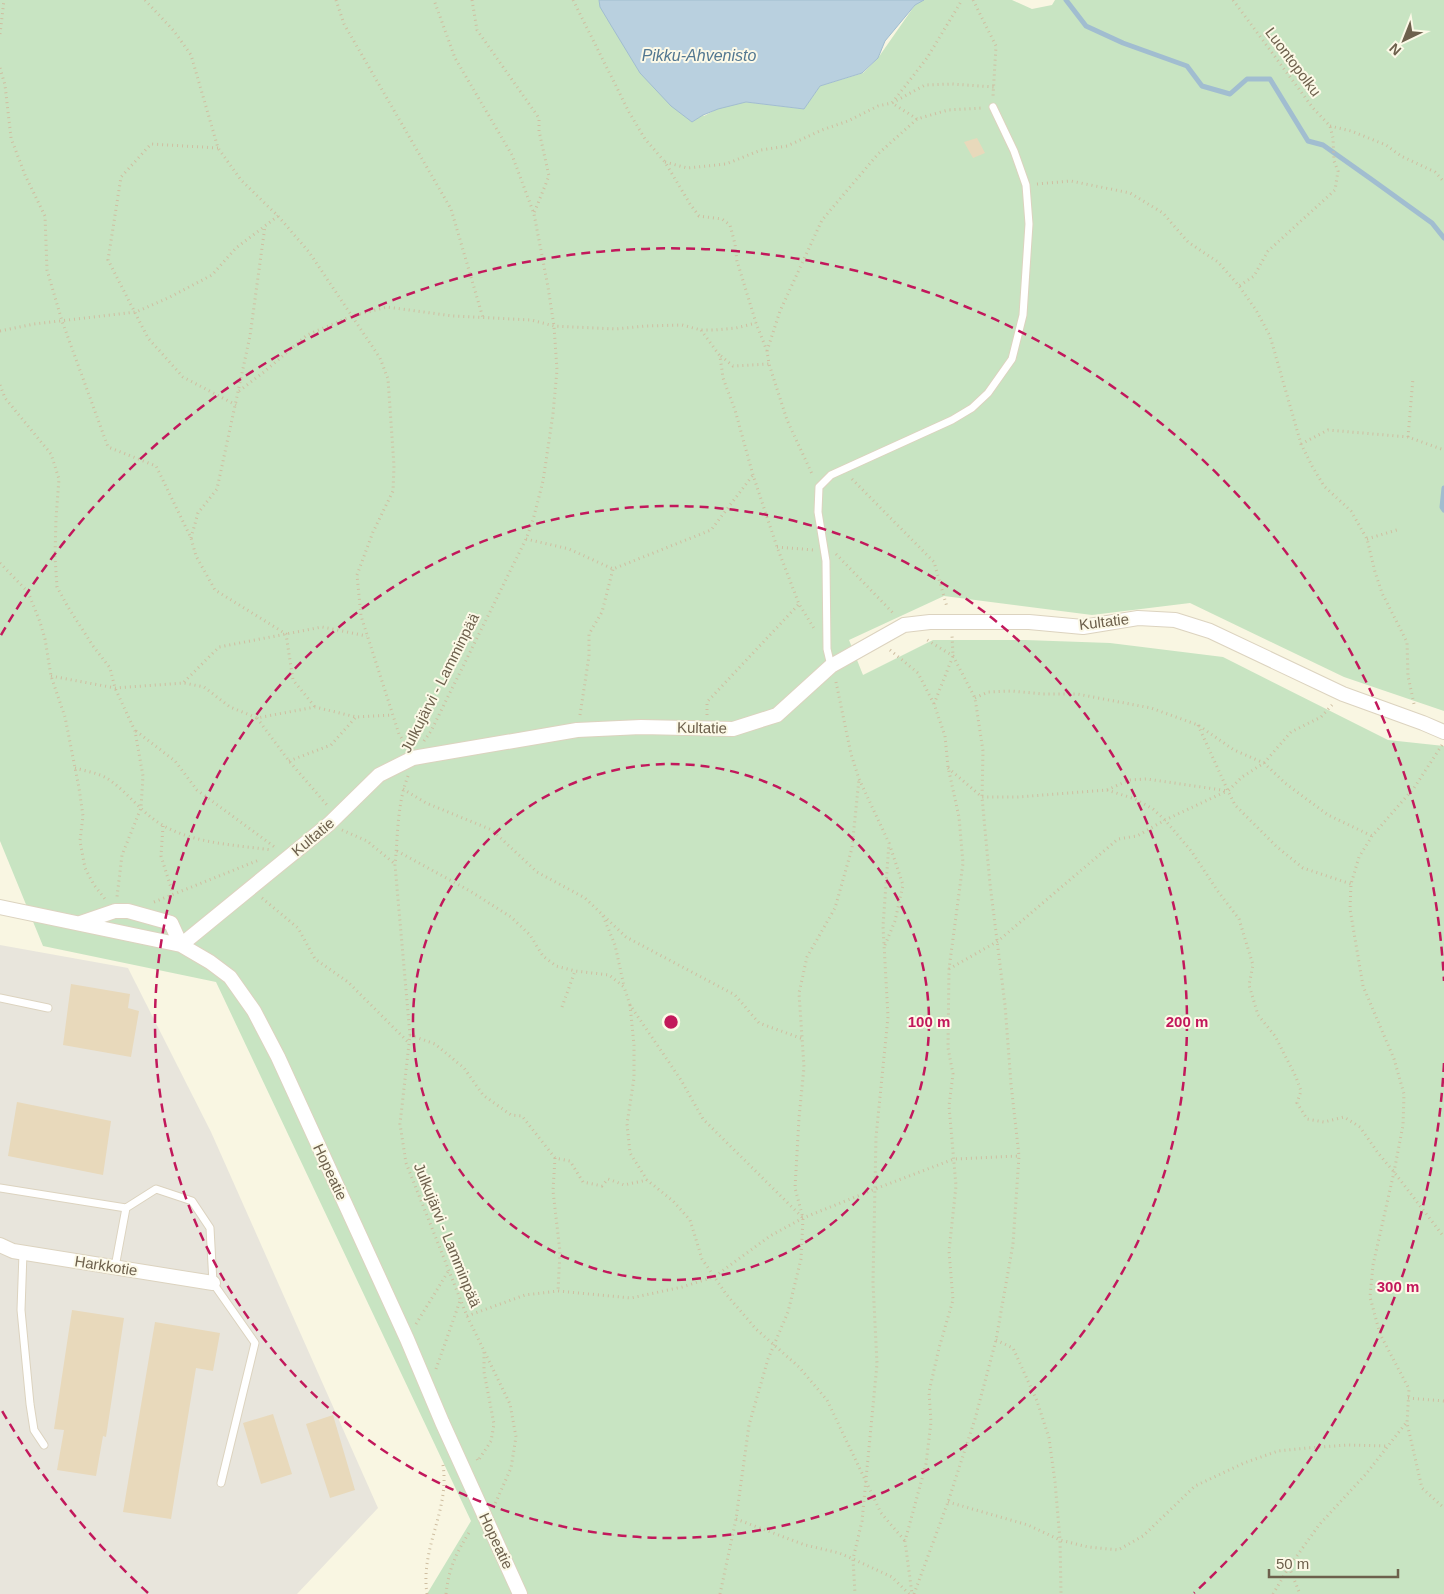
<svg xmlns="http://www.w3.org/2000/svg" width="1444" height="1594" viewBox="0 0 1444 1594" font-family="Helvetica,sans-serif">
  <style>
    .industrial { fill: #e8e5dc }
    .green { fill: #c8e4c2 }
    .water { fill: #b9d0df; stroke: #a1bdd0 }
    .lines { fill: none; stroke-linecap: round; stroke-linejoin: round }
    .stream { stroke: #a1bdd0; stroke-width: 5 }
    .building { fill: #e8d9bb }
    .lane-casing { stroke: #dcd3bf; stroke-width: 9 }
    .street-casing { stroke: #dcd3bf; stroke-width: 16 }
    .path { stroke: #cfbea1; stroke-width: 3; stroke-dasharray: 1 4; stroke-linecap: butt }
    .lane { stroke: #fff; stroke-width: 7 }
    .street { stroke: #fff; stroke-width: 14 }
    .ring { fill: none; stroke: #c2185b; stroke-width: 2.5; stroke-dasharray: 9 6 }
    .labels { text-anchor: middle; stroke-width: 4; stroke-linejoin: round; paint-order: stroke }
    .street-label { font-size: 15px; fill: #6d604c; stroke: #fcf9e7 }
    .water-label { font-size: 16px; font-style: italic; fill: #527791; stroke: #fcf9e7 }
    .centre { fill: #c2185b; stroke: #fcf9e7; stroke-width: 2.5 }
    .ring-label { font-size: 15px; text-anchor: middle; font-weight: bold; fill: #c2185b; stroke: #fcf9e7; stroke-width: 4; stroke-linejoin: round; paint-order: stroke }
  </style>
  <rect width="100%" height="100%" fill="#f9f6e2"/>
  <!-- industrial -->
  <path class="industrial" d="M0 945 128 968 211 1132 378 1508 297 1594H0Z"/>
  <!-- green -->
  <path class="green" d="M0 0H599L601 7 692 122 703 115 704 116 719 108 746 102 804 109 820 86 863 73 878 58 915 5 921 0H1012L1032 9 1052 5 1055 0H1444V711L1344 677 1190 603 1092 615 944 596 849 640 863 675 933 640H1025L1110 643 1223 657 1388 740 1444 746V1594H427L471 1521 216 982 43 946 0 841Z"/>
  <!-- water -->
  <path class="water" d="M599 0H924L915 5 885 41 878 58 862 73 820 86 804 109 746 102 718 109 703 115 692 122 671 106 640 73 612 27 600 7Z"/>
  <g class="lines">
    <!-- stream -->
    <path class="stream" d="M1066 0 1086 26 1123 43 1187 66 1202 86 1230 94 1247 79H1270L1308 141 1323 145 1371 179 1432 223 1444 238
      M1444 488 1442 507 1444 510"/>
  </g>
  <!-- building -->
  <path class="building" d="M977 138 985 153 973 158 964 142Z
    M71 984 130 994 128 1008 139 1011 131 1057 63 1045Z
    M17 1102 111 1121 103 1175 8 1156Z
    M72 1310 124 1318 106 1437 103 1436 96 1476 57 1470 64 1430 54 1429Z
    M155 1322 220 1333 213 1371 196 1368 171 1519 123 1512Z
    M273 1414 292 1474 261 1484 243 1423Z
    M333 1415 355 1490 330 1498 306 1424Z"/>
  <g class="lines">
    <!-- lane casing -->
    <g class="lane-casing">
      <path id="lane" d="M831 666 827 649 826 561 818 512 819 487 831 475 952 420 972 408 988 393 1012 359 1023 315 1029 224 1026 185 1014 151 993 107
        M0 998 48 1008
        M0 1188 126 1208 115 1267
        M126 1208 156 1189 192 1201 210 1228 213 1283 255 1343 221 1483
        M23 1253 21 1310 30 1404 34 1430 44 1445"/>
    </g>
    <!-- street casing -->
    <g class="street-casing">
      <path id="street" d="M0 907 181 945 210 962 230 977 254 1011 278 1057 407 1339 442 1422 520 1594
        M80 923 115 911H128L171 923 181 945 329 824 379 775 413 758 577 730 641 727 733 729 777 715 831 666 904 625 930 622H1029L1083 627 1138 618 1175 620 1210 631 1343 694 1423 723 1444 732
        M0 1245 13 1251 213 1283"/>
    </g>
    <!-- path -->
    <path class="path" d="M145 0 174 31 191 55 218 148 241 180 278 216 309 252 380 358 388 379 394 466 393 491 373 532 357 575 361 616 399 734 406 745
      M336 0 344 24 451 209 483 318
      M472 0 477 30 539 118V131L549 176 534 213
      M573 0 629 112 645 139 665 162 690 204 699 216 722 219 730 225 735 244 737 261 756 323 767 351 769 364 787 420 813 476
      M973 0 996 46 993 96
      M1233 0 1313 108 1330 126 1333 138 1334 161 1338 171 1335 190 1268 251 1254 276 1239 286
      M0 34 4 0
      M0 68 5 85 11 138 25 175 45 216 47 270 62 321 108 447 156 466 191 538 196 556 215 590 286 634 293 680 315 707
      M917 119 892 103 927 58 962 0
      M1330 126 1351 131 1386 145 1401 156 1435 172 1444 182
      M218 148 151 144 121 177 108 260 148 338 183 377 236 405
      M665 162 687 168 726 164 761 150 787 146 822 130 848 121 878 106 892 103 925 85 952 84 994 87
      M1037 184 1071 181 1130 193 1163 213 1188 242 1218 262 1239 286 1256 310 1270 336 1301 444 1312 466 1324 486 1351 511 1367 539 1375 572 1382 593 1407 642 1408 676 1414 704
      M701 330 720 356 723 378 735 410 753 475 777 547 799 604 815 630
      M0 331 34 324 136 312 168 298 212 275 236 248 278 216
      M767 351 780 311 822 220 878 154 917 119 948 110 982 108
      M721 356 733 366 769 364
      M0 385 5 398 51 454 59 479 56 518 55 557 57 587 68 607 93 646 110 668 115 688 135 731 143 776 141 808 122 855 117 897
      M239 391 264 372 307 335 352 316 387 307 453 316 531 320 554 326 616 329 645 326 682 325 701 330H715L736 328 756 323
      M1408 437 1413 378
      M1301 444 1328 430 1408 437 1444 450
      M852 479 934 562 947 607
      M191 538 198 513 217 489 250 336 265 226
      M526 539 569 549 613 569 711 530 753 475
      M1367 539 1400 529
      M777 547 814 550
      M836 554 894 614
      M0 563 28 592 40 622 45 639 51 676 65 717 79 788 83 816 80 841 85 868 94 885 105 899
      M890 650 918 673 934 704 945 736 948 767 959 817 963 863 949 969 948 1048 953 1074 949 1106 956 1186 949 1251 953 1300 939 1348 929 1392 931 1422 926 1464 905 1541 912 1594
      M51 676 115 688 184 683 204 687 230 707 257 718 315 707 356 717 393 715
      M184 682 219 647 322 627 367 636
      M836 682 851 754 859 779 889 843 883 926 888 1017 876 1137 873 1283 877 1364 862 1521 853 1559 855 1594
      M975 698 988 692 1012 691 1043 694H1077L1151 708 1198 725 1234 750 1264 763 1285 783 1328 815 1372 836
      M934 704 953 656 952 635
      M580 715 589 656V634L602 612 613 569
      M707 715V702L799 604
      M257 718 289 761 327 805
      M1198 725 1228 791 1235 805 1277 847 1303 868 1351 884
      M136 731 175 761 197 790 276 848
      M424 741 431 731 526 539 533 520 543 481 553 414 557 370 554 326 548 287 534 214 512 155 455 58 434 0
      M1442 745 1414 788 1372 836 1359 857 1351 884 1350 909 1363 986 1394 1059 1404 1094 1403 1125 1394 1172 1373 1265 1370 1297 1380 1334 1409 1389 1407 1423 1422 1488 1444 1508
      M289 761 331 745 356 717
      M75 768C85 771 99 773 108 779 128 792 142 814 164 826 197 844 236 845 272 850
      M948 768 982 797H1018L1107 790 1129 780 1147 779 1228 791 1242 777 1264 763 1291 732 1321 717 1332 705
      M408 776C397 804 398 835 395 865L410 1035 400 1124 406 1163 467 1316 510 1404 516 1437 511 1468 495 1504
      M403 789 426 803 492 830 537 872 585 898 626 937 735 995 759 1023 803 1039
      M1107 790 1135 799 1153 809 1165 820 1192 852 1217 890 1239 919 1253 965 1249 985 1258 1015 1275 1036 1296 1077 1301 1091 1297 1103 1307 1119 1324 1122 1344 1117 1360 1127 1378 1153 1394 1172 1444 1237
      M163 826 161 856 173 894
      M342 830 367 841 395 864
      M397 851 470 891 511 917 530 935 543 956 556 966 575 971 609 975 624 987 630 1005 681 1080 703 1119 803 1218
      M262 898 298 928 315 959 348 982 409 1043
      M154 902 259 860
      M603 916 615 945 624 986
      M885 945 895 921 903 885 890 846
      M949 969 998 941 1118 839 1137 836 1165 820 1227 791
      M630 1005 634 1045V1078L627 1124 630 1153 647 1180 673 1201 690 1220 702 1259 726 1294 756 1329 799 1367 827 1400 881 1513 905 1541
      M562 1007 575 971
      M410 1035 435 1044 464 1068 483 1095 511 1115 522 1116 555 1158 570 1161 583 1182 602 1186 608 1179 624 1185 647 1180
      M555 1158 553 1191 560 1252 558 1291
      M467 1316 525 1295 558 1291 631 1298 682 1287 714 1277 770 1236 803 1218 875 1189 954 1159 1019 1156
      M416 1324 449 1270
      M996 1340 1013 1348 1037 1401 1049 1438 1055 1482 1060 1540 1061 1594
      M436 1369 461 1298
      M1408 1398 1444 1401
      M477 1459 478 1461 491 1441 494 1424 484 1372V1351
      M948 1502 1028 1525 1060 1540 1088 1547 1118 1550 1143 1536 1195 1486 1244 1463 1278 1451 1307 1448 1347 1445 1389 1446
      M736 1519 805 1545 839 1553 853 1559 892 1577 909 1594
      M1289 1567 1300 1594
      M427 1594C420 1547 450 1511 443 1465
      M446 1594C449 1567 456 1554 470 1531
      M720 1594 736 1519 749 1425 768 1359 788 1312 801 1259 803 1218 795 1188 799 1118 804 1067 799 993 807 957 835 908 852 848 859 779
      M914 1594 948 1502 975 1419 996 1340 1013 1244 1019 1156 1011 1084 1005 1005 990 884 982 797 983 751 975 698 953 656 924 638
      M1273 1594 1289 1567 1319 1525 1366 1474 1406 1423"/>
    <!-- lane -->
    <use href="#lane" class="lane"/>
    <!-- street -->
    <use href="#street" class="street"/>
  </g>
  <!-- distance rings -->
  <g class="ring">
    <circle cx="671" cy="1022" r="258"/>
    <circle cx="671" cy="1022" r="516"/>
    <path d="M1444 1063A774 774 0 0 1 1194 1593M148 1593A774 774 0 0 1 1 1409M1 635A774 774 0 0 1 1444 981"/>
  </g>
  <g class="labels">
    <!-- street labels -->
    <g class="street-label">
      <text transform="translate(1293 62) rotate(53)" y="5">Luontopolku</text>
      <text transform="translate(1104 622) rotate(-7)" y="5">Kultatie</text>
      <text transform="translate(440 683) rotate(-63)" y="5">Julkujärvi - Lamminpää</text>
      <text transform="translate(702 728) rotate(1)" y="5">Kultatie</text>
      <text transform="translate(313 837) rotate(-40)" y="5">Kultatie</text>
      <text transform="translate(330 1172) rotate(65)" y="5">Hopeatie</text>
      <text transform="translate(447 1235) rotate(68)" y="5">Julkujärvi - Lamminpää</text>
      <text transform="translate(106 1266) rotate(9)" y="5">Harkkotie</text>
      <text transform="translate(496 1541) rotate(65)" y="5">Hopeatie</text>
    </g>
    <!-- water labels -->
    <g class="water-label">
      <text x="699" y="61">Pikku-Ahvenisto</text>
    </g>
  </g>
  <circle cx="671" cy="1022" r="8" class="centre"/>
  <g class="ring-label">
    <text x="929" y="1027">100 m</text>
    <text x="1187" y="1027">200 m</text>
    <text x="1398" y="1292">300 m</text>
  </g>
  <!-- north arrow -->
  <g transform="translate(1404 40) rotate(223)" stroke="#fcf9e7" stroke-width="4" paint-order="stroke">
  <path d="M0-4L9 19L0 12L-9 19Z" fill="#6d604c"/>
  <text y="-8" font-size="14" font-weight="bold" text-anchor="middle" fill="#6d604c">N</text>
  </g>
  <!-- scale -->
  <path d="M1269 1569v8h129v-8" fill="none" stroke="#6d604c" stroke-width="2.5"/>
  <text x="1276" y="1569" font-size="15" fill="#6d604c" stroke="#fcf9e7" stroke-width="4" paint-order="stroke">50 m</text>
</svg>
